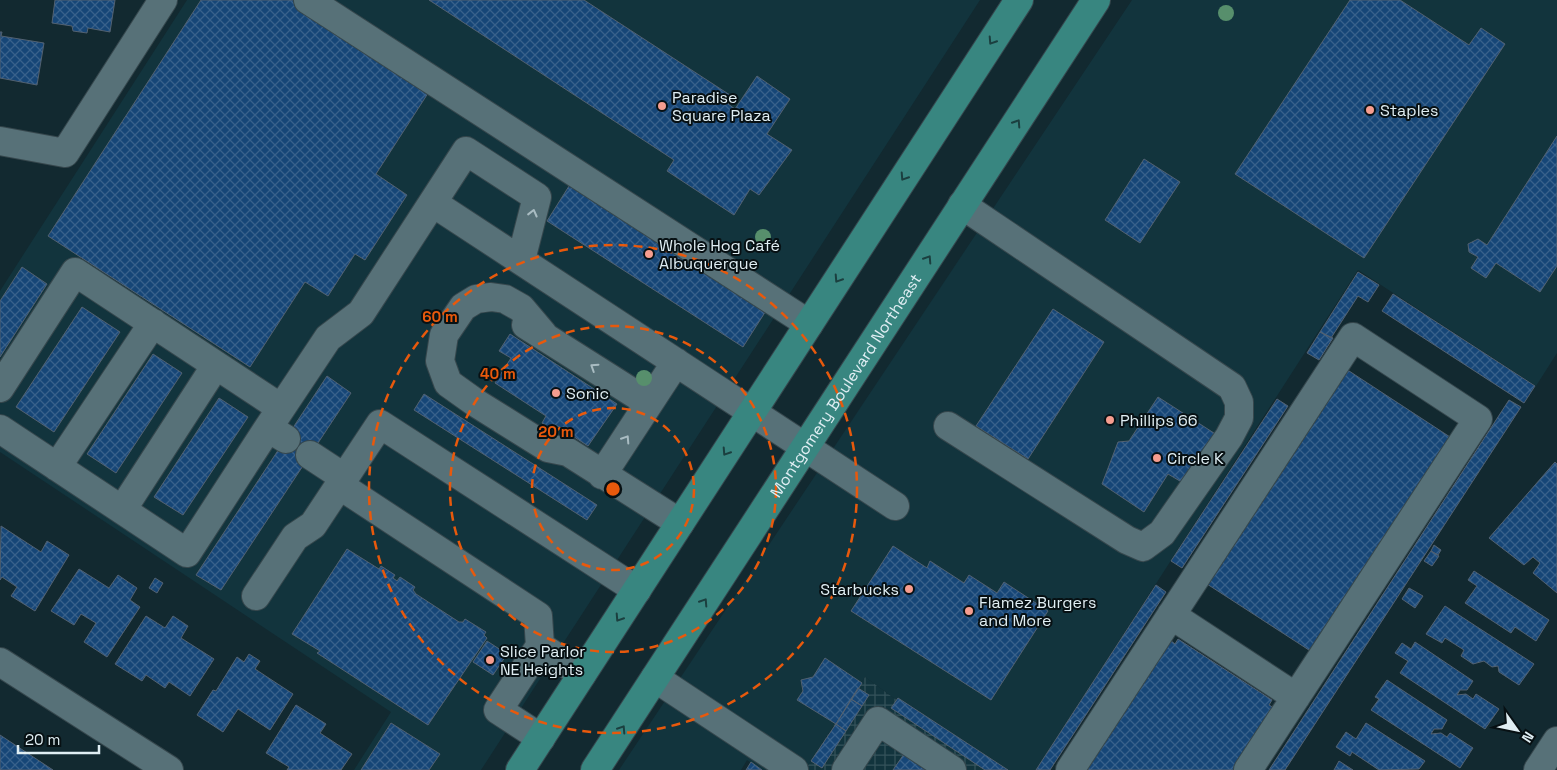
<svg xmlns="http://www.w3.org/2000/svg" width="1557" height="770" viewBox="0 0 1557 770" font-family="'Space Grotesk',sans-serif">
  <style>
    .built { fill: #12343d }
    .industrial { fill: url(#industrial-grid) }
    .building { fill: url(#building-cross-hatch); stroke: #526171 }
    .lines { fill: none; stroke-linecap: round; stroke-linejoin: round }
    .minor-casing { stroke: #36474d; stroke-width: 30 }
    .major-casing { stroke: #36474d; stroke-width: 30 }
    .minor { stroke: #577178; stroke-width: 28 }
    .major { stroke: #388680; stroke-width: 28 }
    .tree { fill: #578f6c }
    .oneway { stroke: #1b3f3f }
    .oneway2 { stroke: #a9bcc2 }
    .ring { fill: none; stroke: #e8590c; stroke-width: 2.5; stroke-dasharray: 9 6 }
    .poi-dot { fill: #f59d8f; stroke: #071013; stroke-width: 2 }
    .labels { text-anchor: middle; stroke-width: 4; stroke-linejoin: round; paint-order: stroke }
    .poi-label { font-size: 16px; fill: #e0eef3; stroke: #071013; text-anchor: start }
    .street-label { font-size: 16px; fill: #e0eef3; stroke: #071013 }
    .centre { fill: #e8590c; stroke: #071013; stroke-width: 2.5 }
    .ring-label { font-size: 15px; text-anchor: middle; font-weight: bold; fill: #e8590c; stroke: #071013; stroke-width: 4; stroke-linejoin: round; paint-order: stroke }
  </style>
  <defs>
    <pattern id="industrial-grid" width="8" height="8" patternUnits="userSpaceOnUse" patternTransform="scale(1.25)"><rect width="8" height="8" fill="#12343d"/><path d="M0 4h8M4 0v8" fill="none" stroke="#34525a"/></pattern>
    <pattern id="building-cross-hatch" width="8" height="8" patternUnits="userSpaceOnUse" patternTransform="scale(1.25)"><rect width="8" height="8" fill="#164677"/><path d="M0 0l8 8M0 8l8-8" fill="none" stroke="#38618b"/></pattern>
  </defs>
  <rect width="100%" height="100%" fill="#122930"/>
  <!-- built -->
  <path class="built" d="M187 0H980L481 770H354L391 712 0 452V291Z
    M1132 0H1557V353L1536 386 1358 270 1036 770H1008L898 698 895 699 865 677 805 770H762L747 760 741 770H619Z"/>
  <!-- industrial -->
  <path class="industrial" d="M865 677 895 699 898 698 1008 770H805Z"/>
  <!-- building -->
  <path class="building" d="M55 0H115L110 32 88 28 87 33 73 31 72 26 52 23Z
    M201 0H297L432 87 376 174 407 195 365 260 355 254 328 296 305 282 250 367 48 236Z
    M429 0H584L733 97 728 104 735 109 757 76 790 99 767 134 792 150 759 195 750 189 734 215 667 171 674 160Z
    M1350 0H1400L1469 45 1481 28 1505 44 1364 258 1235 174Z
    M0 32H2L1 36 44 43 37 85 0 78Z
    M1557 136V266L1540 292 1496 263 1486 278 1471 268 1478 257 1469 252 1468 244 1478 239 1487 245Z
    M1144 159 1180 182 1140 243 1105 220Z
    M576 175 769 306 743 347 547 221Z
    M22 267 47 284 0 357V301Z
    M1358 272 1379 285 1368 302 1358 296 1331 338 1320 332Z
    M1393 294 1535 386 1524 403 1382 311Z
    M82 307 120 332 54 432 16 407Z
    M1053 309 1104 342 1028 459 976 426Z
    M1320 332 1333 338 1319 360 1307 353Z
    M510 334 617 404 588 446 556 425 553 430 542 423 546 416 495 383 511 358 499 351Z
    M153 354 182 373 116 473 87 454Z
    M1346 369 1450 437 1312 652 1207 584Z
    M327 376 351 393 221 590 196 575Z
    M424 394 597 505 587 520 414 410Z
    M1158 397 1217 435 1185 484 1168 474 1144 512 1102 484 1118 442 1129 441Z
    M219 398 248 417 183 515 154 497Z
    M1277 399 1288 406 1182 568 1171 561Z
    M1509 400 1521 407 1285 770H1269Z
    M1555 462 1557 464V593L1533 573 1540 563 1533 557 1524 565 1489 538Z
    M1 526 41 552 47 541 69 555 35 611 11 596 17 587 2 577 0 580Z
    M1434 545 1441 550 1438 555 1431 551Z
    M893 546 927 568 930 561 964 583 969 575 997 593 1004 582 1048 611 991 700 851 611Z
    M347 549 379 569 381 566 395 575 393 578 397 581 400 577 415 587 413 590 416 594 459 622H463L465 619 486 632 484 635 487 638 428 725 317 653 320 651 292 634Z
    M1431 551 1439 556 1432 566 1424 561Z
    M79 569 109 588 118 575 137 588 130 600 140 607 107 657 84 642 96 623 81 614 74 625 51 611Z
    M1474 571 1549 620 1536 641 1515 627 1511 633 1465 603 1477 586 1468 580Z
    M155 578 163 583 157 593 149 588Z
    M1156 585 1166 592 1050 770H1036Z
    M1409 588 1423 596 1415 608 1402 599Z
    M1445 606 1534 664 1519 685 1499 672 1498 666 1492 667 1484 661 1473 664 1461 656 1464 650 1445 638 1442 643 1426 634Z
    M146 616 165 628 173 616 188 626 181 638 214 659 190 696 169 682 165 688 146 675 142 681 115 664Z
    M1178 639 1272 700 1269 705 1274 708 1234 770H1086L1170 640 1175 644Z
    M487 641 507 654 493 675 473 662Z
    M1415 642 1473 681 1467 690H1460L1457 695 1466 694 1473 699 1476 694 1499 709 1485 729 1400 673 1408 661 1395 653 1402 643 1411 649Z
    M249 654 260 661 255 669 293 694 270 730 238 709 223 732 197 715 213 690 216 691 237 657 244 662Z
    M825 658 862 683 836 724 797 700 803 691 801 680 813 677Z
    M1387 680 1447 720 1442 729H1434L1431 734 1441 733 1447 737 1450 733 1473 748 1460 768 1371 710 1379 699 1375 697Z
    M858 688 869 695 862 706 851 699Z
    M898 698 1008 770H985L891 708Z
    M851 699 862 706 846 731 836 724Z
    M296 705 326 724 320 733 352 754 341 770H287L289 767 266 753Z
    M391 723 440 754 429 770H361Z
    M1366 723 1425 761 1419 769 1379 770 1352 752 1350 756 1336 747 1346 732 1356 739Z
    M836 724 846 731 822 768 811 761Z
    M0 735 53 770H0Z
    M904 754 929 770H893Z
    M1339 761 1353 770H1334Z
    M751 762 762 770H746Z"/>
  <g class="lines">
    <!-- minor casing -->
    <g class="minor-casing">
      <path id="minor" d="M308 0 809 324
        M0 141 65 153 163 0
        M433 203 895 506
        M526 325 649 403
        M543 334 521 308 505 299 491 297 476 299 463 307 444 335 440 361 448 383 476 403 548 448 568 452 680 523
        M0 388 75 272 281 408
        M948 426 1127 540 1143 547 1162 533 1229 437 1239 418V402L1232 387 962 205
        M0 429 187 553 268 428
        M286 439 268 428 328 338 361 313 466 151 537 197 521 260
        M310 455 345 478
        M57 467 153 323
        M602 475 676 362
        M339 485 538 616 540 646 582 674
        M122 510 216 365
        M256 596 295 537 313 525 380 424 637 590
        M1171 615 1296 697
        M540 646 498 710 541 738
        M0 662 169 770
        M655 678 794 770
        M846 770 878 721 952 770
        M1070 770 1353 337 1478 419 1248 770
        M1538 770 1557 741"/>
    </g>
    <!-- major casing -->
    <g class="major-casing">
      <g id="major">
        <path d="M520 770 1019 0"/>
        <path id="s1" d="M595 770 1096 0"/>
      </g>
    </g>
    <!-- minor -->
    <use href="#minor" class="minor"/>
    <!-- major -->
    <use href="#major" class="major"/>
  </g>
  <!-- trees -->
  <g class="tree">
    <circle cx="1226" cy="13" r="8"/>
    <circle cx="763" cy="237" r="8"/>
    <circle cx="644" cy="378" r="8"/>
  </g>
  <!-- one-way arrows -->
  <defs><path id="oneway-chevron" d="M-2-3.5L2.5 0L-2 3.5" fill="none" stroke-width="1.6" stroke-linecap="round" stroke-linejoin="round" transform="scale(1.25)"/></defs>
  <g class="oneway">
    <use href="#oneway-chevron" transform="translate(992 41) rotate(123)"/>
    <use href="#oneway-chevron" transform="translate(1017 123) rotate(-57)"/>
    <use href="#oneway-chevron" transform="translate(904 177) rotate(123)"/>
    <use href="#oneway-chevron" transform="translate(928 259) rotate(-57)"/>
    <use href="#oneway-chevron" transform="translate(838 279) rotate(123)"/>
    <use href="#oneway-chevron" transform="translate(726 452) rotate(123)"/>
    <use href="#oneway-chevron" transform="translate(704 602) rotate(-57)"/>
    <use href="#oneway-chevron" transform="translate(619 618) rotate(123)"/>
    <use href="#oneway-chevron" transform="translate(622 729) rotate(-57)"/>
  </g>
  <g class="oneway2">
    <use href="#oneway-chevron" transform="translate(533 213) rotate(-76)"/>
    <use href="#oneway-chevron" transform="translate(594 367) rotate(-147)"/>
    <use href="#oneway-chevron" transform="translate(626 439) rotate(-57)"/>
  </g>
  <!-- distance rings -->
  <g class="ring">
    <circle cx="613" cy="489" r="81"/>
    <circle cx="613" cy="489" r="163"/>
    <circle cx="613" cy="489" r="244"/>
  </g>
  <!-- markers -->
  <g class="poi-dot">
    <circle cx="662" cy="106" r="5"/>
    <circle cx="1370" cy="110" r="5"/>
    <circle cx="649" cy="254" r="5"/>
    <circle cx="556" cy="393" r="5"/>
    <circle cx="1110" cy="420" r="5"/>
    <circle cx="1157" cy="458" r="5"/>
    <circle cx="909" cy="589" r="5"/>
    <circle cx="969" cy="611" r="5"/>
    <circle cx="490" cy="660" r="5"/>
  </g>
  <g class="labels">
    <!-- poi labels -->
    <g class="poi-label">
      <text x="672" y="103">Paradise<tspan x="672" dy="18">Square Plaza</tspan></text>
      <text x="1380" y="116">Staples</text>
      <text x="659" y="251">Whole Hog Café<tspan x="659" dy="18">Albuquerque</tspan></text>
      <text x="566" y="399">Sonic</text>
      <text x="1120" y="426">Phillips 66</text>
      <text x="1167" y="464">Circle K</text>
      <text x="899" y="595" text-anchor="end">Starbucks</text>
      <text x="979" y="608">Flamez Burgers<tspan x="979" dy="18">and More</tspan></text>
      <text x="500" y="657">Slice Parlor<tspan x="500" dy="18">NE Heights</tspan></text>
    </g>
    <!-- street labels -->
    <g class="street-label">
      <text dy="6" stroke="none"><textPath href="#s1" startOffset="459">Montgomery Boulevard Northeast</textPath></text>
    </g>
  </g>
  <circle cx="613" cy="489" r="8" class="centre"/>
  <g class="ring-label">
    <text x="440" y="322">60 m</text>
    <text x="498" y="379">40 m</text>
    <text x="556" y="437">20 m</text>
  </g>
  <!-- north arrow -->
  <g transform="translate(1517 730) rotate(123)" stroke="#071013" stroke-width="4" paint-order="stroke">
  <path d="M0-4L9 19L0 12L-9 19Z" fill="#e0eef3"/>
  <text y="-8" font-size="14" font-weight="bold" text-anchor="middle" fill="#e0eef3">N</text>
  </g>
  <!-- scale -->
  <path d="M18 745v8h81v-8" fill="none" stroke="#e0eef3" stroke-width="2.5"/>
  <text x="25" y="745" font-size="15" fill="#e0eef3" stroke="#071013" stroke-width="4" paint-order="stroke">20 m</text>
</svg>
